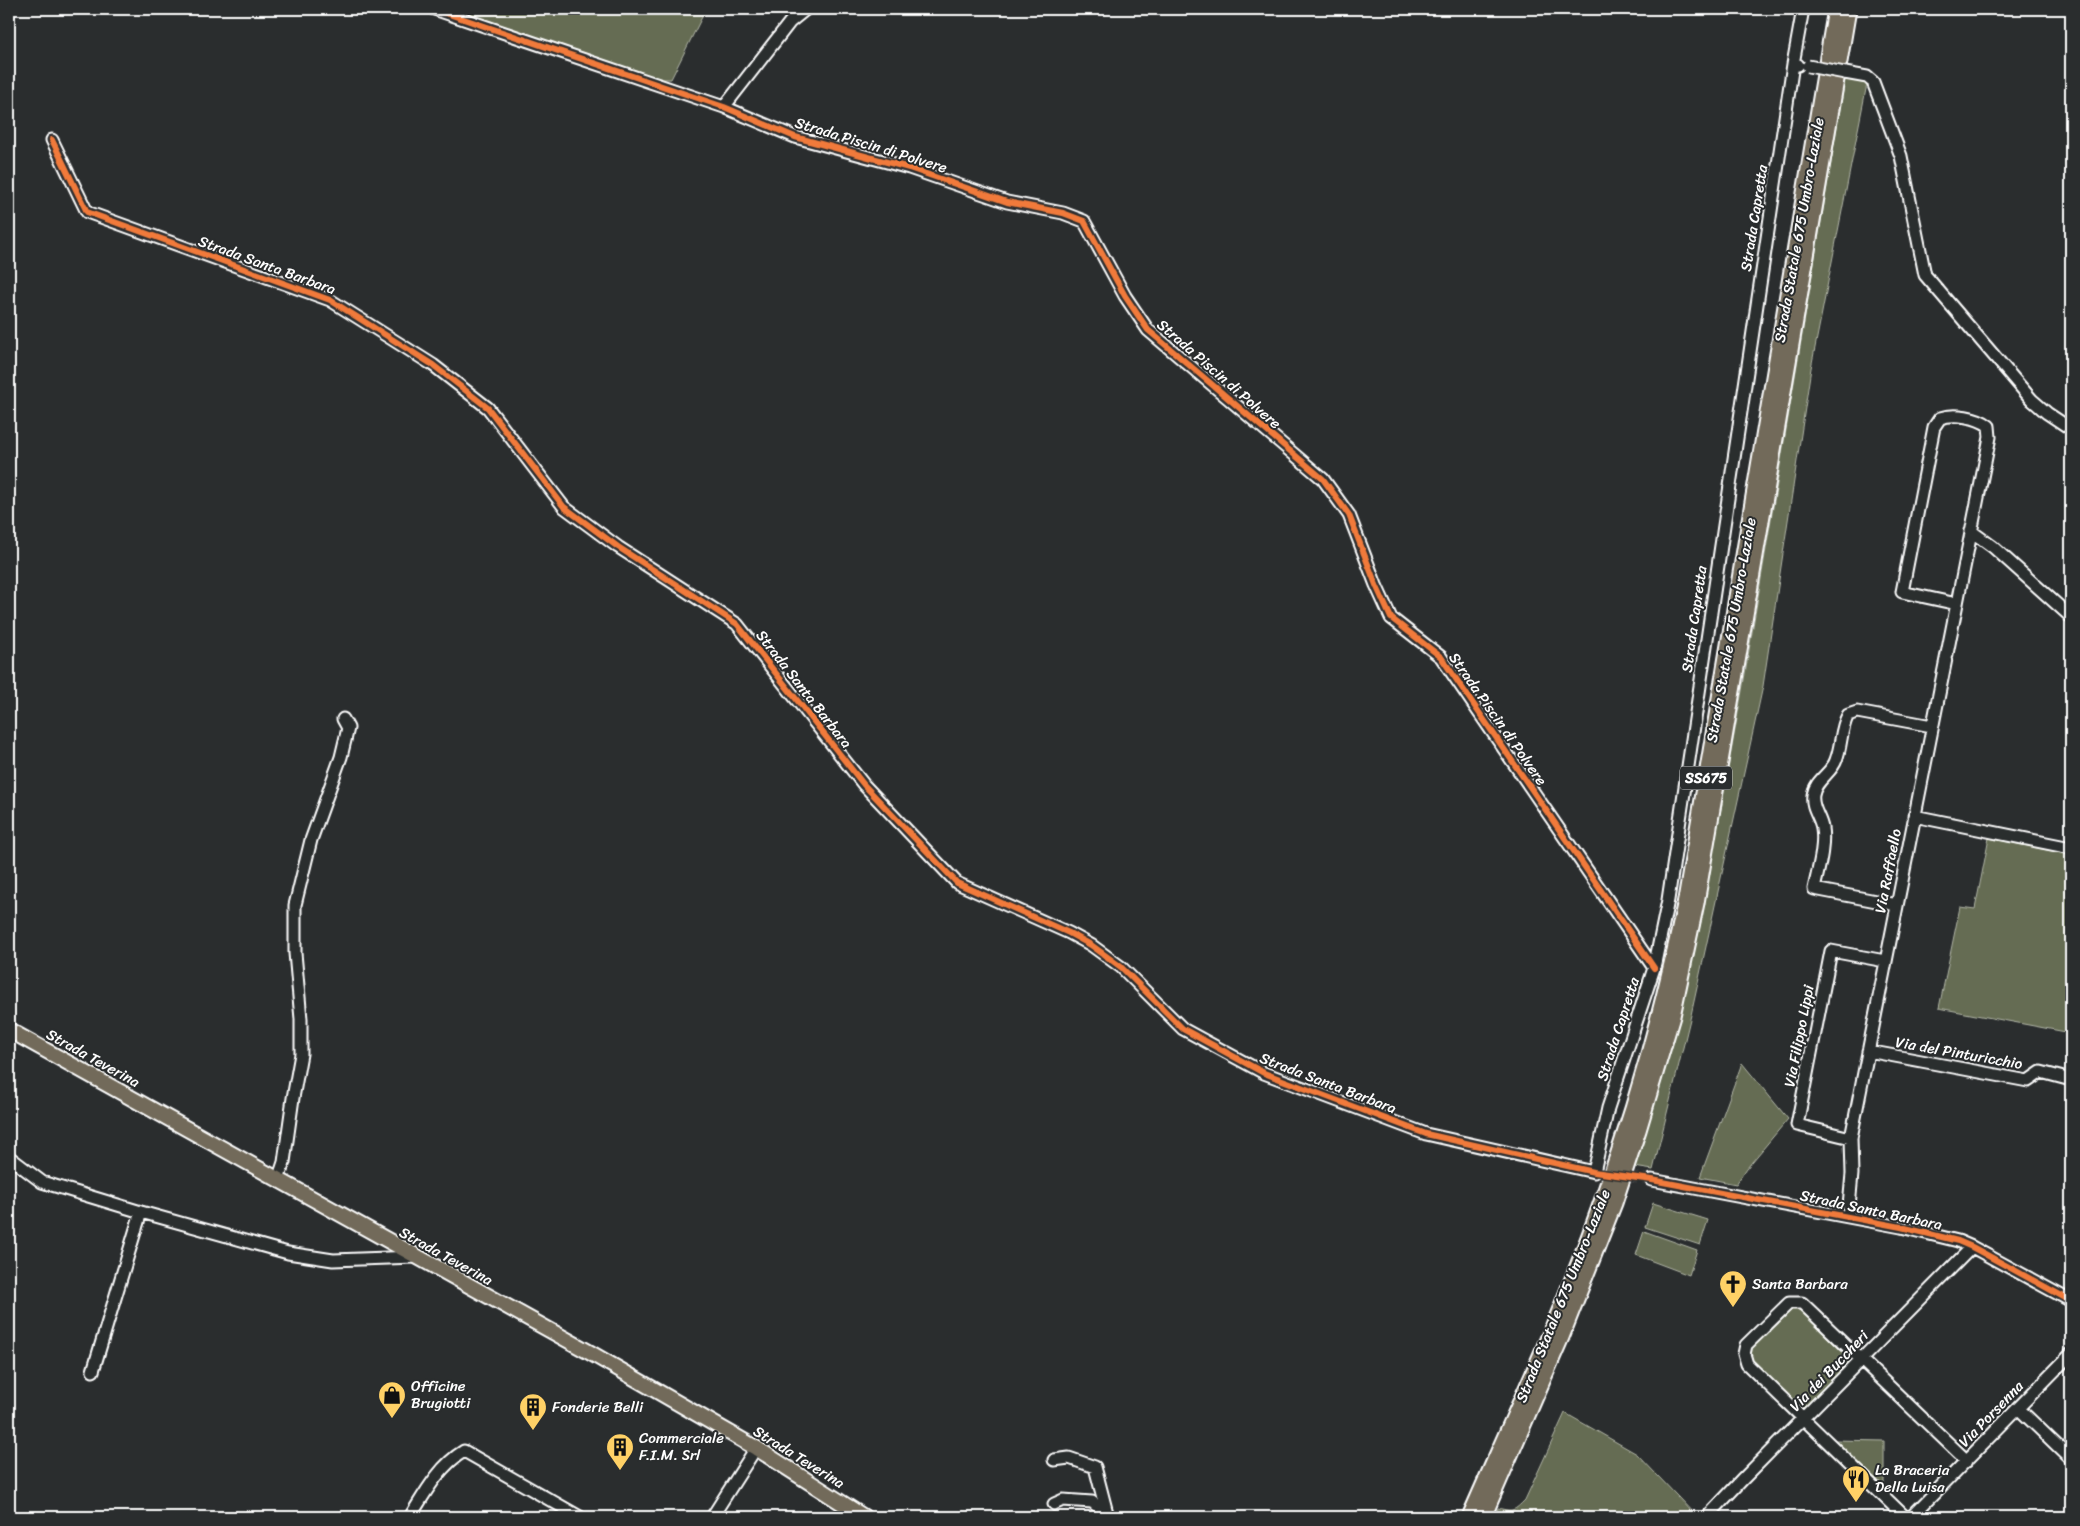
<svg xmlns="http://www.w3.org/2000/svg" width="2080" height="1526" viewBox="0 0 2080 1526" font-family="Sriracha,sans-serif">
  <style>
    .green { fill: #656c52; stroke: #b2b6a8 }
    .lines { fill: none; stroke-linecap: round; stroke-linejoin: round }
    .minor-tunnel { stroke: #3f4243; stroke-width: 11; stroke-dasharray: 11 5.5; stroke-linecap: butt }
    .minor-casing { stroke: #fff; stroke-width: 15 }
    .major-casing { stroke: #fff; stroke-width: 18 }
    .highway-casing { stroke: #fff; stroke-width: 19 }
    .minor { stroke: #2a2d2e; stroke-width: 11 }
    .major { stroke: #726b5a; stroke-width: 14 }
    .highway { stroke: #726b5a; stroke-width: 15 }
    .minor-bridge-casing { stroke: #fff; stroke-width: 15; stroke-linecap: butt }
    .minor-bridge { stroke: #2a2d2e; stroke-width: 11 }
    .cycleway-casing { stroke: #2a2d2e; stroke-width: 9 }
    .cycleway { stroke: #f17a3a; stroke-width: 6 }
    .labels { text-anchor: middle; stroke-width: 4; stroke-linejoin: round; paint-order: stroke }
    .shield { fill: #2a2d2e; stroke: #bfc0c0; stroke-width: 1 }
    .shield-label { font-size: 14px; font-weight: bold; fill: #fff }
    .street-label { font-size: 15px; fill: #fff; stroke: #2a2d2e }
    .poi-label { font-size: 15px; fill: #fff; stroke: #2a2d2e; text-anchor: start }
  </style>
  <rect width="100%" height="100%" fill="#2a2d2e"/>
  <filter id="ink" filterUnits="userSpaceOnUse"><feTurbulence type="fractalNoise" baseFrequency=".02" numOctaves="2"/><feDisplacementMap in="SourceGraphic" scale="10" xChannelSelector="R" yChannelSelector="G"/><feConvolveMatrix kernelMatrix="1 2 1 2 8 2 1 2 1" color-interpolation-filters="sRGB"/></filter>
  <g filter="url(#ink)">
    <!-- green -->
    <path class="green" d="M447 9H706L671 79H652Z
      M1845 79 1867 84 1811 368 1763 686 1691 1015 1653 1170 1634 1167 1666 1060 1699 931 1745 674Z
      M1989 838 2071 855V1033L1939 1008 1960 907 1975 909Z
      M1742 1063 1788 1119 1747 1168 1736 1184 1700 1177Z
      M1653 1203 1708 1220 1700 1245 1645 1227Z
      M1644 1231 1697 1250 1689 1275 1636 1255Z
      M1794 1308 1799 1309 1851 1361 1803 1409 1798 1408 1751 1361V1349Z
      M1565 1413 1637 1454 1697 1517H1494L1498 1508C1513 1512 1514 1511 1525 1500Z
      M1834 1440 1884 1441V1486Z"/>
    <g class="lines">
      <!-- minor-tunnel -->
      <path class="minor-tunnel" d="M1594 1172 1652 1180"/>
      <!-- minor casing -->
      <g class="minor-casing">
        <path id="minor" d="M434 9 724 107 795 137 909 168 1007 202 1063 213 1084 221 1125 296 1148 330 1323 479 1349 515 1376 585 1391 618 1441 657 1654 968
          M1798 65 1793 64 1803 9
          M1845 73 1867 77 1873 82 1901 156 1925 275 2032 400 2047 413 2071 429
          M724 107 790 22 806 9
          M52 140 87 212 330 300 433 365 488 408 564 507 618 547 737 624 864 785 957 883 1069 933 1091 945 1121 967 1183 1029 1264 1073 1426 1134 1594 1172 1608 1108 1654 968 1668 900 1793 64
          M1971 531 1993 547 2071 617
          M1914 816 2071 848
          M1897 905 1814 889C1818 870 1825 847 1822 828 1820 816 1811 808 1813 795 1815 780 1832 773 1836 760 1842 745 1840 730 1848 715L1857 712 1932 726
          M1868 1051 2028 1081 2041 1072 2071 1080
          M1851 1138 1797 1125 1831 951 1885 961
          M9 1157 42 1182 141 1212 288 1253 333 1260 415 1257
          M278 1180 284 1162 293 1098 301 1054V1019L295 953V905L311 840 341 757 348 728 343 719
          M1652 1180 1901 1227 1958 1241 1972 1247 2071 1301
          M1848 1217 1852 1174 1851 1138 1990 437 1989 426C1978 417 1954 413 1940 418L1934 427 1902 592 1957 604
          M93 1371 141 1212
          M2018 1408 2071 1459
          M1054 1460 1069 1458 1095 1467 1108 1517
          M1054 1504 1063 1500 1092 1502 1107 1514
          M410 1517C425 1493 439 1466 464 1451L580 1517
          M712 1517 756 1448
          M1707 1517 1742 1480 1972 1247
          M1905 1517 1747 1364 1744 1354 1746 1345 1789 1303H1802L1967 1461
          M1911 1517 2071 1354"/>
      </g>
      <!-- major casing -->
      <g class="major-casing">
        <path id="major" d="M9 1030 589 1352 756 1448 864 1517"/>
      </g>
      <!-- highway casing -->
      <g class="highway-casing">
        <path id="highway" d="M1470 1517C1516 1412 1565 1308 1603 1199 1638 1102 1665 1002 1686 900L1836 9
          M1483 1517 1561 1337 1614 1203 1638 1130 1672 1016 1696 903 1848 9"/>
      </g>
      <!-- minor -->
      <use href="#minor" class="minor"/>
      <!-- major -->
      <use href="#major" class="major"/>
      <!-- highway -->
      <use href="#highway" class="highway"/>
      <!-- minor-bridge casing -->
      <g class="minor-bridge-casing">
        <path id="minor-bridge" d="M1808 66 1845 73"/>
      </g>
      <!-- minor-bridge -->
      <use href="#minor-bridge" class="minor-bridge"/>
      <!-- cycleway casing -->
      <g class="cycleway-casing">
        <path id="cycleway" d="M434 9 724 107 795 137 909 168 1007 202 1063 213 1084 221 1125 296 1148 330 1323 479 1349 515 1376 585 1391 618 1441 657 1654 968
          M52 140 87 212 330 300 433 365 488 408 564 507 618 547 737 624 864 785 957 883 1069 933 1091 945 1121 967 1183 1029 1264 1073 1426 1134 1594 1172 1652 1180 1901 1227 1958 1241 1972 1247 2071 1301"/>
      </g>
      <!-- cycleway -->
      <use href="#cycleway" class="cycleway"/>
    </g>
  </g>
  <!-- icons -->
  <defs>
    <g id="church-pin" transform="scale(1.4375)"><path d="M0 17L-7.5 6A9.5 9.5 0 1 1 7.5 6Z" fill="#ffd166" stroke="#2a2d2e"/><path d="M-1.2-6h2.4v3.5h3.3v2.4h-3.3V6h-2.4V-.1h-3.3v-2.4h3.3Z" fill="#111"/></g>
    <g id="shop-pin" transform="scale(1.4375)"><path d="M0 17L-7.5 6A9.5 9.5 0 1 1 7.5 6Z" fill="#ffd166" stroke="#2a2d2e"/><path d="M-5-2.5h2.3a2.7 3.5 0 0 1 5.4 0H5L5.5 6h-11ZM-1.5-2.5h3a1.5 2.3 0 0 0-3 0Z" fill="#111"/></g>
    <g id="building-pin" transform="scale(1.4375)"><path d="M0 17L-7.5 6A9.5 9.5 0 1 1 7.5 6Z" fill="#ffd166" stroke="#2a2d2e"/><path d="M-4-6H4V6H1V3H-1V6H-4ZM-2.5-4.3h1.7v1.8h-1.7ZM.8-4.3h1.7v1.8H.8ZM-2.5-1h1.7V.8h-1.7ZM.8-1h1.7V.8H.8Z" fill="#111"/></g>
    <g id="restaurant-pin" transform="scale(1.4375)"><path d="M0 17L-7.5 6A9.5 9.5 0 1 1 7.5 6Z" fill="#ffd166" stroke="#2a2d2e"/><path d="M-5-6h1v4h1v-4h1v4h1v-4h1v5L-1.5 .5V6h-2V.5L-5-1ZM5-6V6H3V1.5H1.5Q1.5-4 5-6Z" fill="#111"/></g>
  </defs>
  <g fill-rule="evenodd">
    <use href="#church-pin" x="1733" y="1284"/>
    <use href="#shop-pin" x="392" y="1395"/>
    <use href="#building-pin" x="533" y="1407"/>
    <use href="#building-pin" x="620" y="1447"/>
    <use href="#restaurant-pin" x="1856" y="1479"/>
  </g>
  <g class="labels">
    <!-- shield labels -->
    <rect class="shield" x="1680" y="766.5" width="52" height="23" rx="4"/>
    <g class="shield-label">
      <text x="1706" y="783">SS675</text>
    </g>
    <!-- street labels -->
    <g class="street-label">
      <text transform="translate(871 145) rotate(17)" y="5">Strada Piscin di Polvere</text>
      <text transform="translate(1754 218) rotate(-81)" y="5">Strada Capretta</text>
      <text transform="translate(1799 230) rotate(-80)" y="5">Strada Statale 675 Umbro-Laziale</text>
      <text transform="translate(267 265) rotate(20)" y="5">Strada Santa Barbara</text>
      <text transform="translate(1219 374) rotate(41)" y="5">Strada Piscin di Polvere</text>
      <text transform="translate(1694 619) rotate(-82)" y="5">Strada Capretta</text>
      <text transform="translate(1731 630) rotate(-80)" y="5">Strada Statale 675 Umbro-Laziale</text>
      <text transform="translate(804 689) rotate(52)" y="5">Strada Santa Barbara</text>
      <text transform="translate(1498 719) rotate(55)" y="5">Strada Piscin di Polvere</text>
      <text transform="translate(1888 871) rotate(-79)" y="5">Via Raffaello</text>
      <text transform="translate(1618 1029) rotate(-72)" y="5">Strada Capretta</text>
      <text transform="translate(1799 1036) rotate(-79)" y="5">Via Filippo Lippi</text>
      <text transform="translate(1959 1053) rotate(10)" y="5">Via del Pinturicchio</text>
      <text transform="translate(93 1058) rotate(29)" y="5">Strada Teverina</text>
      <text transform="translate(1328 1083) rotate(21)" y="5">Strada Santa Barbara</text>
      <text transform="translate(1871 1210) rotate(12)" y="5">Strada Santa Barbara</text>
      <text transform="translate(446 1256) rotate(29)" y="5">Strada Teverina</text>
      <text transform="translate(1563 1296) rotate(-68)" y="5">Strada Statale 675 Umbro-Laziale</text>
      <text transform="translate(1829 1371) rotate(-46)" y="5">Via dei Buccheri</text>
      <text transform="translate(1991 1414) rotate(-46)" y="5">Via Porsenna</text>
      <text transform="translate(799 1457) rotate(32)" y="5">Strada Teverina</text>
    </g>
    <!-- poi labels -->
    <g class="poi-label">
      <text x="1752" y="1289">Santa Barbara</text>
      <text x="411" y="1391">Officine<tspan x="411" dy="17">Brugiotti</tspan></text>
      <text x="552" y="1412">Fonderie Belli</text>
      <text x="639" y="1443">Commerciale<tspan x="639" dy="17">F.I.M. Srl</tspan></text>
      <text x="1875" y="1475">La Braceria<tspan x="1875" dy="17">Della Luisa</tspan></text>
    </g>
  </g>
  <!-- margin -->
  <rect width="2080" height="1526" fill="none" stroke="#2a2d2e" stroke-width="30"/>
  <rect x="15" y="15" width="2050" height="1496" fill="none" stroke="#fff" stroke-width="2" filter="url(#ink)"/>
</svg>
